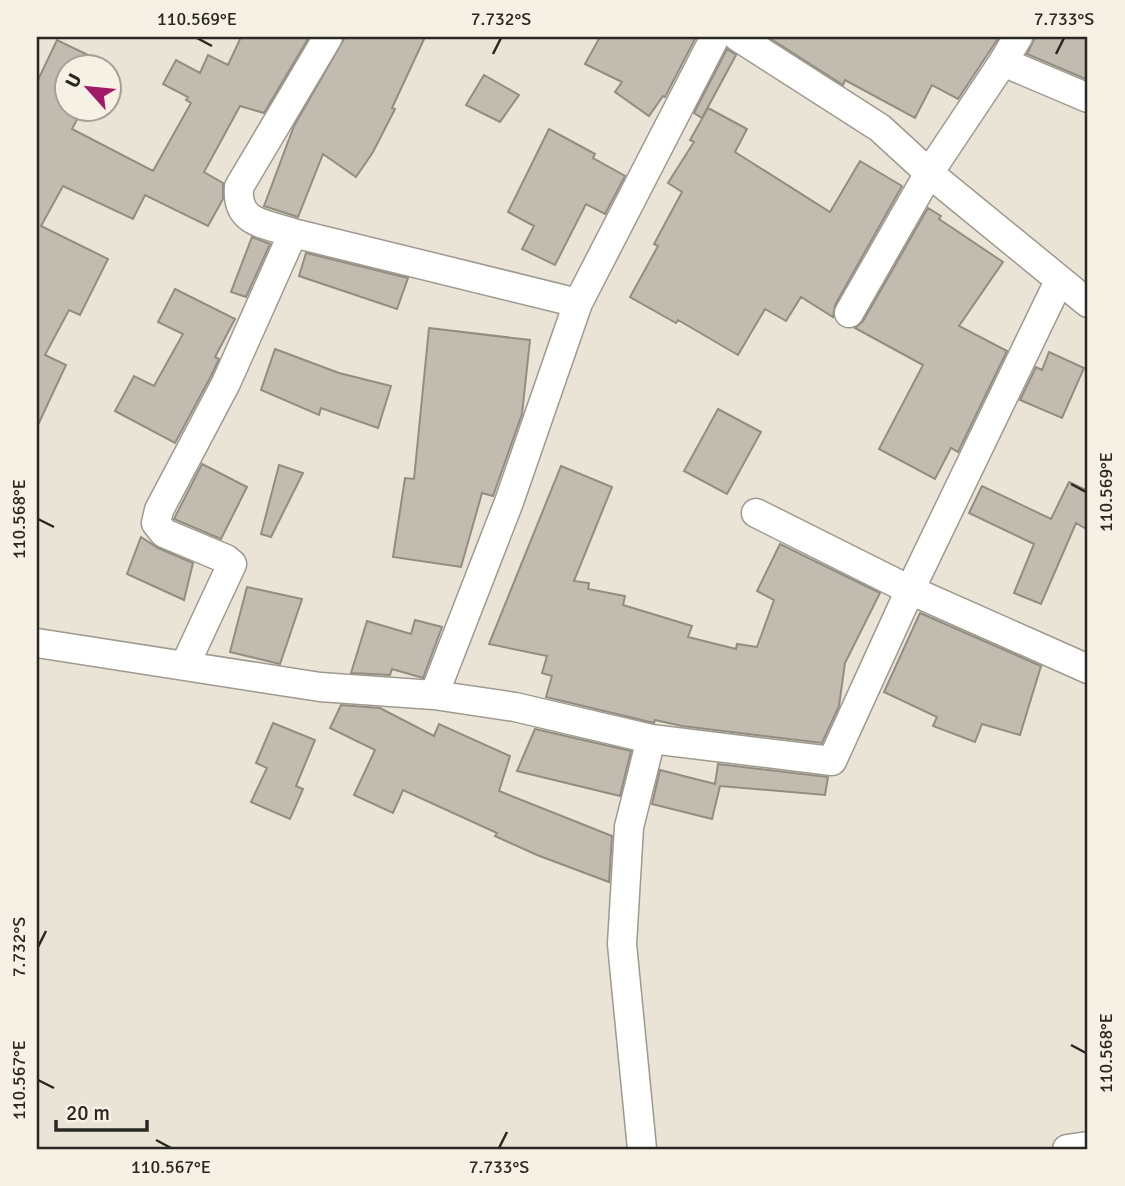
<svg xmlns="http://www.w3.org/2000/svg" width="1125" height="1186" viewBox="0 0 1125 1186" font-family="Signika,sans-serif">
  <style>
    .building { fill: #c2bcb0; stroke: #928d81; stroke-width: 2 }
    .lines { fill: none; stroke-linecap: round; stroke-linejoin: round }
    .street-casing { stroke: #9f9a8e; stroke-width: 31 }
    .street { stroke: #fff; stroke-width: 28 }
    .ticks { fill: none; stroke: #292722; stroke-width: 2.5 }
    .neatline { fill: none; stroke: #292722; stroke-width: 2.5 }
    .ticks-label { font-size: 18px; text-anchor: middle; fill: #292722 }
  </style>
  <rect width="100%" height="100%" fill="#eae4d7"/>
  <!-- building -->
  <path class="building" d="M241 37H309L264 113 240 106 204 172 223 183V199L208 226 145 195 133 219 63 186 41 226 108 259 80 315 69 310 45 355 66 365 37 427V82L57 40 88 55 83 66H66V101L63 108H83L72 129 153 171 191 103 186 100 188 97 163 84 176 60 200 73 208 55 228 65Z
    M345 37H425L392 108 395 109 373 152 356 177 323 154 298 217 264 206 294 126Z
    M600 37H696L665 97 663 96 649 116 615 92 622 82 585 64Z
    M768 37H999L958 99 932 85 915 118 845 80 843 85Z
    M1035 37H1088V80L1027 54Z
    M727 49 736 55 702 118 694 113Z
    M484 75 519 95 500 122 466 105Z
    M708 108 747 129 735 152 830 212 860 161 902 186 835 305 833 317 801 297 786 321 765 309 738 355 678 320 676 323 630 297 658 246 654 244 682 192 668 183 694 142 690 140Z
    M549 129 595 154 593 158 625 176 605 214 586 204 555 265 522 249 534 226 508 212Z
    M928 208 941 216 939 219 1003 262 959 326 1007 351 958 452 951 448 935 479 879 449 923 365 855 328 863 321Z
    M252 237 270 244 246 297 231 292Z
    M306 253 408 278 397 309 299 276Z
    M175 289 235 319 215 357 219 359 211 376 175 443 115 411 134 376 154 386 183 334 158 322Z
    M429 328 530 340 522 414 493 496 482 493 461 567 393 557 405 478 414 479Z
    M275 349 339 373 391 386 378 428 321 408 319 415 261 390Z
    M1049 352 1084 368 1062 418 1020 400 1036 367 1042 370Z
    M718 409 761 432 727 494 684 471Z
    M202 464 247 487 221 539 174 519Z
    M279 465 303 473 271 537 261 534Z
    M561 466 612 487 574 581 589 583 588 589 625 596 623 605 692 626 688 637 736 649 737 644 757 647 774 600 757 591 780 544 880 593 845 663 839 706 822 743 682 726 655 720 654 723 546 697 552 676 542 673 547 656 489 644Z
    M1069 482 1088 491V530L1076 523 1041 604 1014 593 1034 544 969 513 982 486 1051 519Z
    M141 537 158 548 193 563 184 600 127 574Z
    M247 587 302 599 280 664 230 652Z
    M920 613 1041 666 1020 735 982 724 975 742 933 726 937 717 884 692Z
    M415 620 442 627 423 678 392 669 390 675 351 673 367 621 411 634Z
    M341 705 380 708 434 736 439 724 510 756 499 791 612 836 609 882 537 855 495 836 497 833 403 790 393 813 354 795 375 750 330 728Z
    M273 723 315 740 296 786 303 789 290 819 251 802 267 768 256 763Z
    M535 729 631 751 620 796 517 771Z
    M718 764 828 777 825 795 720 786 712 819 652 804 660 770 715 784Z"/>
  <g class="lines">
    <!-- street casing -->
    <g class="street-casing">
      <path id="street" d="M328 37 239 187C236 224 264 223 293 233L578 303
        M738 37 880 128 929 173 1088 303
        M1003 62 1018 37
        M849 313 929 173 1003 62 1088 98
        M756 513 910 590 1088 669
        M37 643 320 687 434 695 515 707 651 739 832 761 910 590 1059 281
        M185 665 232 564 226 559 164 533 156 523 159 510 226 383 293 233
        M434 695 509 502 578 303 715 37
        M642 1149 622 944 629 827 651 739
        M1067 1149 1088 1146"/>
    </g>
    <!-- street -->
    <use href="#street" class="street"/>
  </g>
  <!-- ticks -->
  <path class="ticks" d="M197 38 212 46M493 54 501 38M1056 54 1064 38M1071 484 1086 492M38 519 54 527M38 947 46 931M1071 1045 1086 1053M38 1080 54 1088M156 1140 171 1148M499 1148 507 1132"/>
  <!-- border -->
  <rect width="1125" height="1186" fill="none" stroke="#f7f1e5" stroke-width="77"/>
  <!-- north arrow -->
  <g transform="translate(88 88) rotate(297)"><circle r="33" fill="#f7f1e5" stroke="#a5a097" stroke-width="2"/>
  <path d="M0-5L12 26L0 18L-12 26Z" fill="#a11a68"/>
  <text y="-10" font-size="19" font-weight="bold" text-anchor="middle" fill="#292722">U</text>
  </g>
  <!-- scale -->
  <path d="M56 1120v10h91v-10" fill="none" stroke="#292722" stroke-width="3.5"/>
  <text x="66" y="1120" font-size="21" fill="#292722" stroke="#f7f1e5" stroke-width="5" paint-order="stroke">20 m</text>
  <rect x="38" y="38" width="1048" height="1110" class="neatline"/>
  <g class="ticks-label">
    <text x="197" y="25">110.569°E</text>
    <text x="501" y="25">7.732°S</text>
    <text x="1064" y="25">7.733°S</text>
    <text transform="translate(1106 492) rotate(-90)" y="6">110.569°E</text>
    <text transform="translate(19 519) rotate(-90)" y="6">110.568°E</text>
    <text transform="translate(19 947) rotate(-90)" y="6">7.732°S</text>
    <text transform="translate(1106 1053) rotate(-90)" y="6">110.568°E</text>
    <text transform="translate(19 1080) rotate(-90)" y="6">110.567°E</text>
    <text x="171" y="1173">110.567°E</text>
    <text x="499" y="1173">7.733°S</text>
  </g>
</svg>
